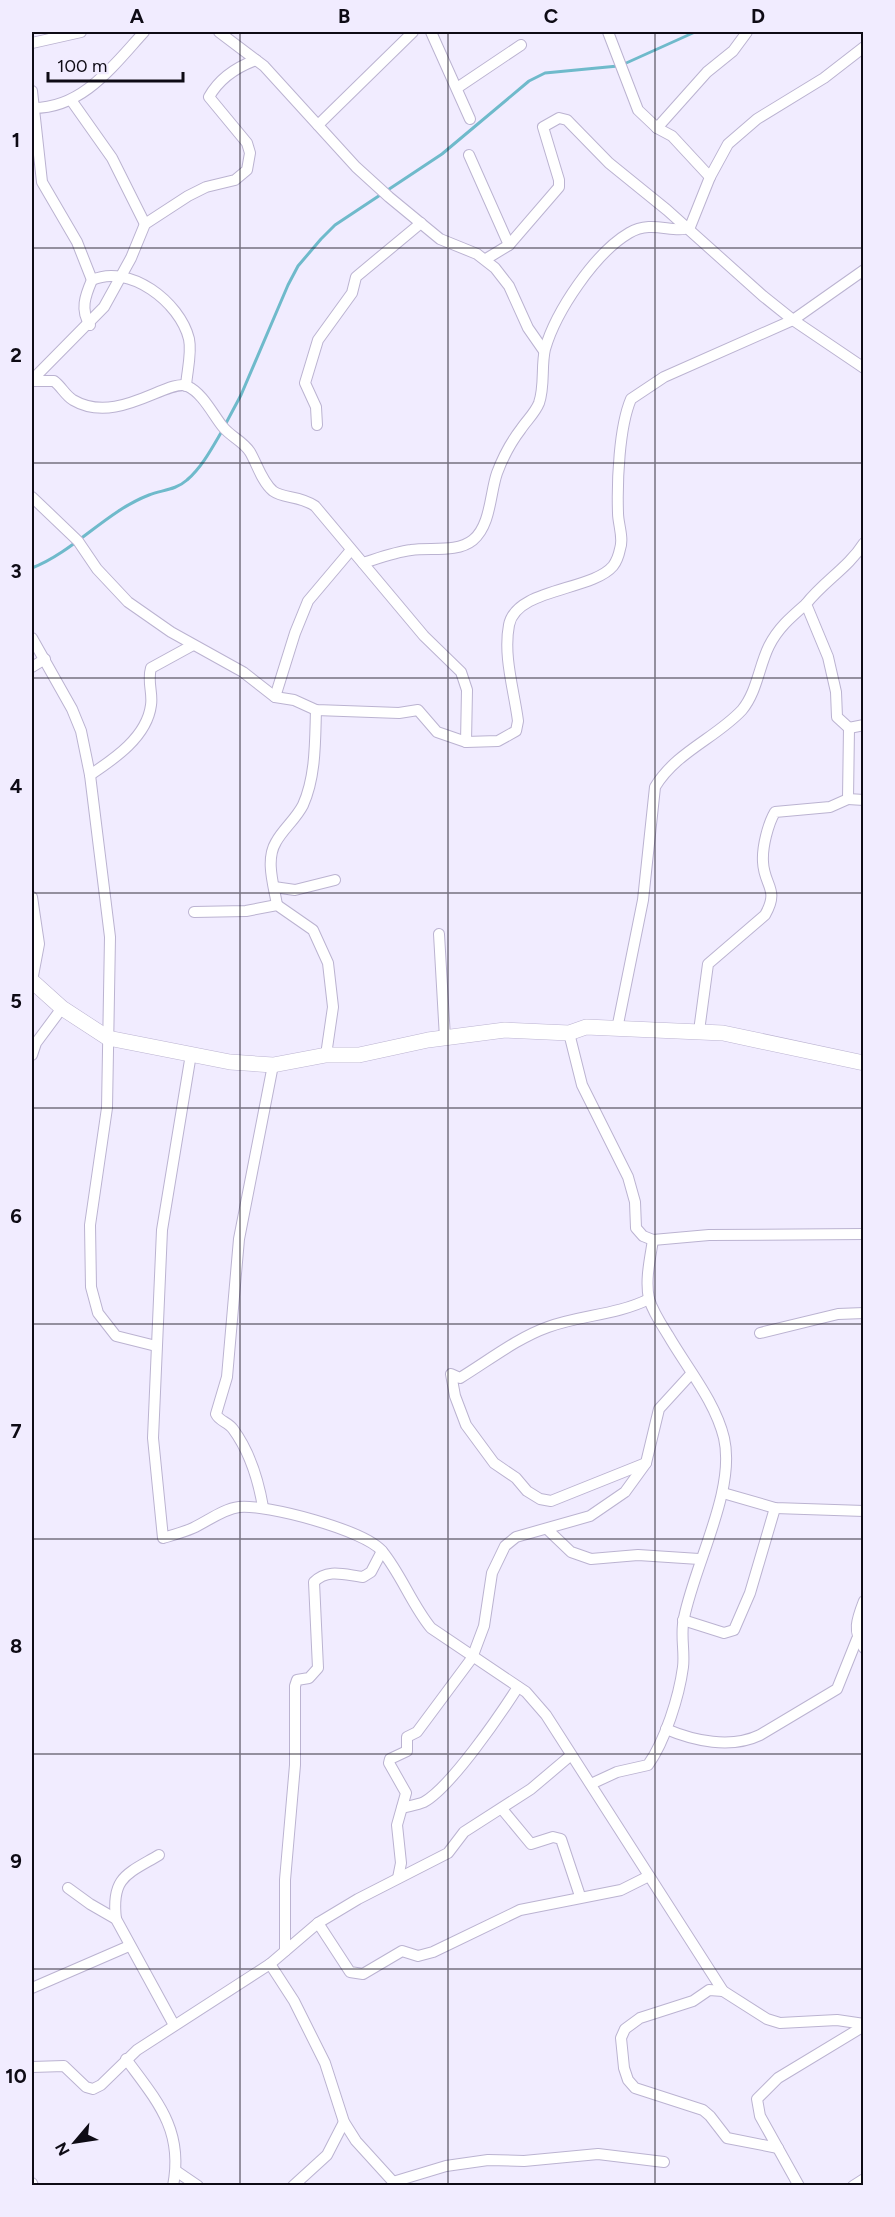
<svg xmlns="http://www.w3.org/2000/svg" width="895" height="2217" viewBox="0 0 895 2217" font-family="Figtree,sans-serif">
	<rect width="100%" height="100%" fill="#f1ecff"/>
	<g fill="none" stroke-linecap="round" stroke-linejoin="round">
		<g stroke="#6fbacb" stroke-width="3">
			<polyline points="624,64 695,32"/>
			<polyline points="225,425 241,395 288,285 298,266 321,239 335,225 442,154 529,81 545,73 618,66"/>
			<path d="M32,568c43,-17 73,-56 117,-73 13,-5 27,-5 38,-15 15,-13 25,-32 35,-49"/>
		</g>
		<g stroke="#bbb3d1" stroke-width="12">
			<g id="street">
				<polyline points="219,32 264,66 356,167 389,197 440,239 477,254 495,268 509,286 528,328 544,351"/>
				<polyline points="431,32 470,119"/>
				<polyline points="608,32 638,110 657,128 672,136 710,177"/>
				<polyline points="32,43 81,32"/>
				<polyline points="457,88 521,45"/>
				<polyline points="32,91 42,182 77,242 92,280"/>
				<polyline points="71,100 112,158 145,224"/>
				<path d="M32,108c50,1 81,-42 112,-76"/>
				<polyline points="318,125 413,32"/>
				<polyline points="657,128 707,72 733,51 747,32"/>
				<polyline points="469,155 509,245"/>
				<polyline points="486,259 509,245 559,187 559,180 543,127 559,118 567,120 609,163 667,210 763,296 793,320 864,368"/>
				<path d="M90,325c-10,-15 -5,-29 2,-45 37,-17 88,22 97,59 3,14 -2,32 -3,47"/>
				<path d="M32,380l72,-73 27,-49 14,-34 43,-28 18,-9 29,-7 12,-10 3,-17 -3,-10 -38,-46c10,-18 28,-30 47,-37"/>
				<path d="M32,381h22c7,5 11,14 19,19 44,26 95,-22 114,-14 16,7 26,29 36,41 8,10 20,14 27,25 7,12 12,30 23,39 11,8 26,4 42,15l109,130 37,36 6,18 -1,52"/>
				<polyline points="317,425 316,407 305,383 318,340 352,293 356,277 421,223"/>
				<path d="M32,497l46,44 19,28 31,33 43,30 72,40 32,25 19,3 22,10 83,3 19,-3 19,22 29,10 32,-1 18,-10 2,-10c-4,-31 -15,-65 -9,-96 7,-37 83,-34 104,-59 3,-4 6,-12 7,-17 4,-11 -2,-25 -2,-36 -1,-31 1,-86 13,-114l33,-22 129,-57 71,-50"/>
				<path d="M864,543c-16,25 -40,38 -58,61l22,53 8,35 1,25 12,11 15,-3"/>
				<path d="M363,563c16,-5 32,-11 48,-13 19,-3 46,3 62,-10 18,-15 17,-47 24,-67 6,-16 14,-31 24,-44 6,-9 14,-16 18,-26 6,-17 2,-37 6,-54 11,-38 50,-96 84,-116 24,-14 45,2 61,-6l20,-50 18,-33 29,-25 67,-41 40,-31"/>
				<polyline points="32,638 72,709 81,731 90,775 110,937 107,1108 90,1225 91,1287 98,1313 116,1336 156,1346"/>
				<polyline points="32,667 45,659"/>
				<polyline points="275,697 295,633 308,601 351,550"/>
				<path d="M90,775c24,-16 57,-38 61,-70 2,-12 -4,-24 0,-37l42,-23"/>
				<polyline points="848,799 864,800"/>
				<polyline points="274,887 295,890 335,880"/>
				<polyline points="32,897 39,944 32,981"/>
				<path d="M277,905c-3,-19 -12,-45 -1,-63 7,-13 20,-23 27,-37 13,-29 12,-64 13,-95"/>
				<polyline points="194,912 246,911 277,905 313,930 328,963 333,1007 326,1055"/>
				<polyline points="439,934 445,1038"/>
				<path d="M617,1029l26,-129 12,-113c21,-35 61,-49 87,-77 15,-18 17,-44 27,-64 9,-18 22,-29 37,-42"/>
				<path d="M699,1031l9,-67 57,-49c15,-26 -1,-29 -2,-53 -1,-15 5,-38 12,-50l55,-5 18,-8 1,-71"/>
				<polyline points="569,1033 582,1085 628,1177 635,1202 636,1228 643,1236 653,1240 709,1235 864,1234"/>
				<path d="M191,1054l-29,176 -9,208 10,100c10,-3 21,-6 30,-10 15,-7 30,-19 46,-21 27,-3 125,23 143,44 19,23 30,54 49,77l95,64 20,23 177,276 44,28 13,4 57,-3 27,4"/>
				<polyline points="32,1055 36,1043 62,1008"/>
				<polyline points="760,1333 838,1314 864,1313"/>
				<path d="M646,1463l-95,38 -11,-2 -13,-8 -11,-13 -22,-15 -28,-38 -11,-29 -4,-22 9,4c28,-17 57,-40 88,-51 33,-12 69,-12 101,-28"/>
				<polyline points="723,1493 775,1508 864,1511"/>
				<path d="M263,1507c-5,-29 -13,-55 -30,-78 -5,-7 -14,-8 -17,-15l11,-37 12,-138 34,-174"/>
				<polyline points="548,1530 571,1552 591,1559 638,1555 699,1559"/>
				<path d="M864,1601c-7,18 -12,30 0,47"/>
				<polyline points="683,1620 724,1633 734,1630 750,1593 775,1508"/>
				<path d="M666,1729c28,12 65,20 94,6l77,-46 20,-50"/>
				<path d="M591,1784l26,-12 31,-7c17,-24 31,-68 35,-98 2,-16 -3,-33 1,-49 11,-55 52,-128 40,-180 -9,-37 -37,-70 -56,-103 -7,-11 -15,-23 -19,-36 -4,-19 1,-40 4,-59"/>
				<path d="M402,1808c7,-2 15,-3 22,-6 27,-15 76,-87 94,-115"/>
				<polyline points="502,1809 531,1844 553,1837 561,1839 580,1896"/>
				<polyline points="398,1878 401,1863 397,1825 406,1793 389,1763 390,1759 407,1751 407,1737 417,1732 472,1658 484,1626 492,1573 505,1546 516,1537 590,1516 625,1492 646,1463 659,1409 691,1374"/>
				<polyline points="68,1888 90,1904 116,1919 174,2025"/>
				<path d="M116,1919c-5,-42 11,-45 43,-64"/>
				<polyline points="318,1923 350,1972 363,1974 402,1951 418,1956 433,1952 520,1910 621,1890 649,1876"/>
				<path d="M285,1951v-71l10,-115v-79l2,-6 12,-2 9,-10 -4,-86c14,-14 31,-7 49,-5l8,-5 11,-21"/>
				<polyline points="270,1964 294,2001 325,2063 344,2122 356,2141 396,2185"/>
				<polyline points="32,1988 129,1946"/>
				<polyline points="723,1991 709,1990 693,2001 640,2018 625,2029 621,2038 624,2068 628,2080 635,2088 703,2110 710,2116 727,2138 778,2148"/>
				<path d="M126,2059c31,42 58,71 47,127"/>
				<polyline points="32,2067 64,2066 86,2087 93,2089 101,2085 137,2050 270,1964 318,1923 358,1899 448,1853 464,1832 531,1789 570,1756"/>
				<polyline points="176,2171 198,2186"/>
				<polyline points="393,2182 446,2166 488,2160 524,2161 598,2154 664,2162"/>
				<polyline points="32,2183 33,2186"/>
				<polyline points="293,2186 327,2155 344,2122"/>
				<polyline points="799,2186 760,2116 757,2099 778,2078 864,2026"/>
				<polyline points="853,2186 864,2179"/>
			</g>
		</g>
		<g stroke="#bbb3d1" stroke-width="16">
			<polyline id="secondary" points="32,981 62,1008 108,1038 230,1062 273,1065 326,1055 359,1055 428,1040 505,1030 569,1033 586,1027 723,1033 864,1063"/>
		</g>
		<use href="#street" stroke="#fff" stroke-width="10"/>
		<use href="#secondary" stroke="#fff" stroke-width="15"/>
	</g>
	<path fill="none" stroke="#0e0b15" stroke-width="1.5" stroke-opacity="0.55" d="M240,32v2154M448,32v2154M655,32v2154M32,248h832M32,463h832M32,678h832M32,893h832M32,1108h832M32,1324h832M32,1539h832M32,1754h832M32,1969h832"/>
	<rect width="895" height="2217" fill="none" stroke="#f1ecff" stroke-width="66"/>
	<g transform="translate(75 2142) rotate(241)" stroke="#f1ecff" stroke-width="4.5" paint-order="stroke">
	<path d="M0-4.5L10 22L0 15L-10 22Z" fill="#0e0b15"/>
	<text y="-9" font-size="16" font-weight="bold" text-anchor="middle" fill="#0e0b15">N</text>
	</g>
	<path d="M48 72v9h135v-9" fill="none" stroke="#0e0b15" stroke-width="3"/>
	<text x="57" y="72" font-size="18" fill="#0e0b15" stroke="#f1ecff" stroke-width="4.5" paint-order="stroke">100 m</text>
	<rect x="33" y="33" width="829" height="2151" fill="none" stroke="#0e0b15" stroke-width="2"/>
	<g font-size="20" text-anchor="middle" font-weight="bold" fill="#0e0b15">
		<text x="137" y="23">A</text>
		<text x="344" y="23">B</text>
		<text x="551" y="23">C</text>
		<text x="758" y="23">D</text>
		<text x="16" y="147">1</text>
		<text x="16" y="362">2</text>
		<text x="16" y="578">3</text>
		<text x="16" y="793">4</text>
		<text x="16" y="1008">5</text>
		<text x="16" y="1223">6</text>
		<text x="16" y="1438">7</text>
		<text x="16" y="1653">8</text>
		<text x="16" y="1868">9</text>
		<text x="16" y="2083">10</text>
	</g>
</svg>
